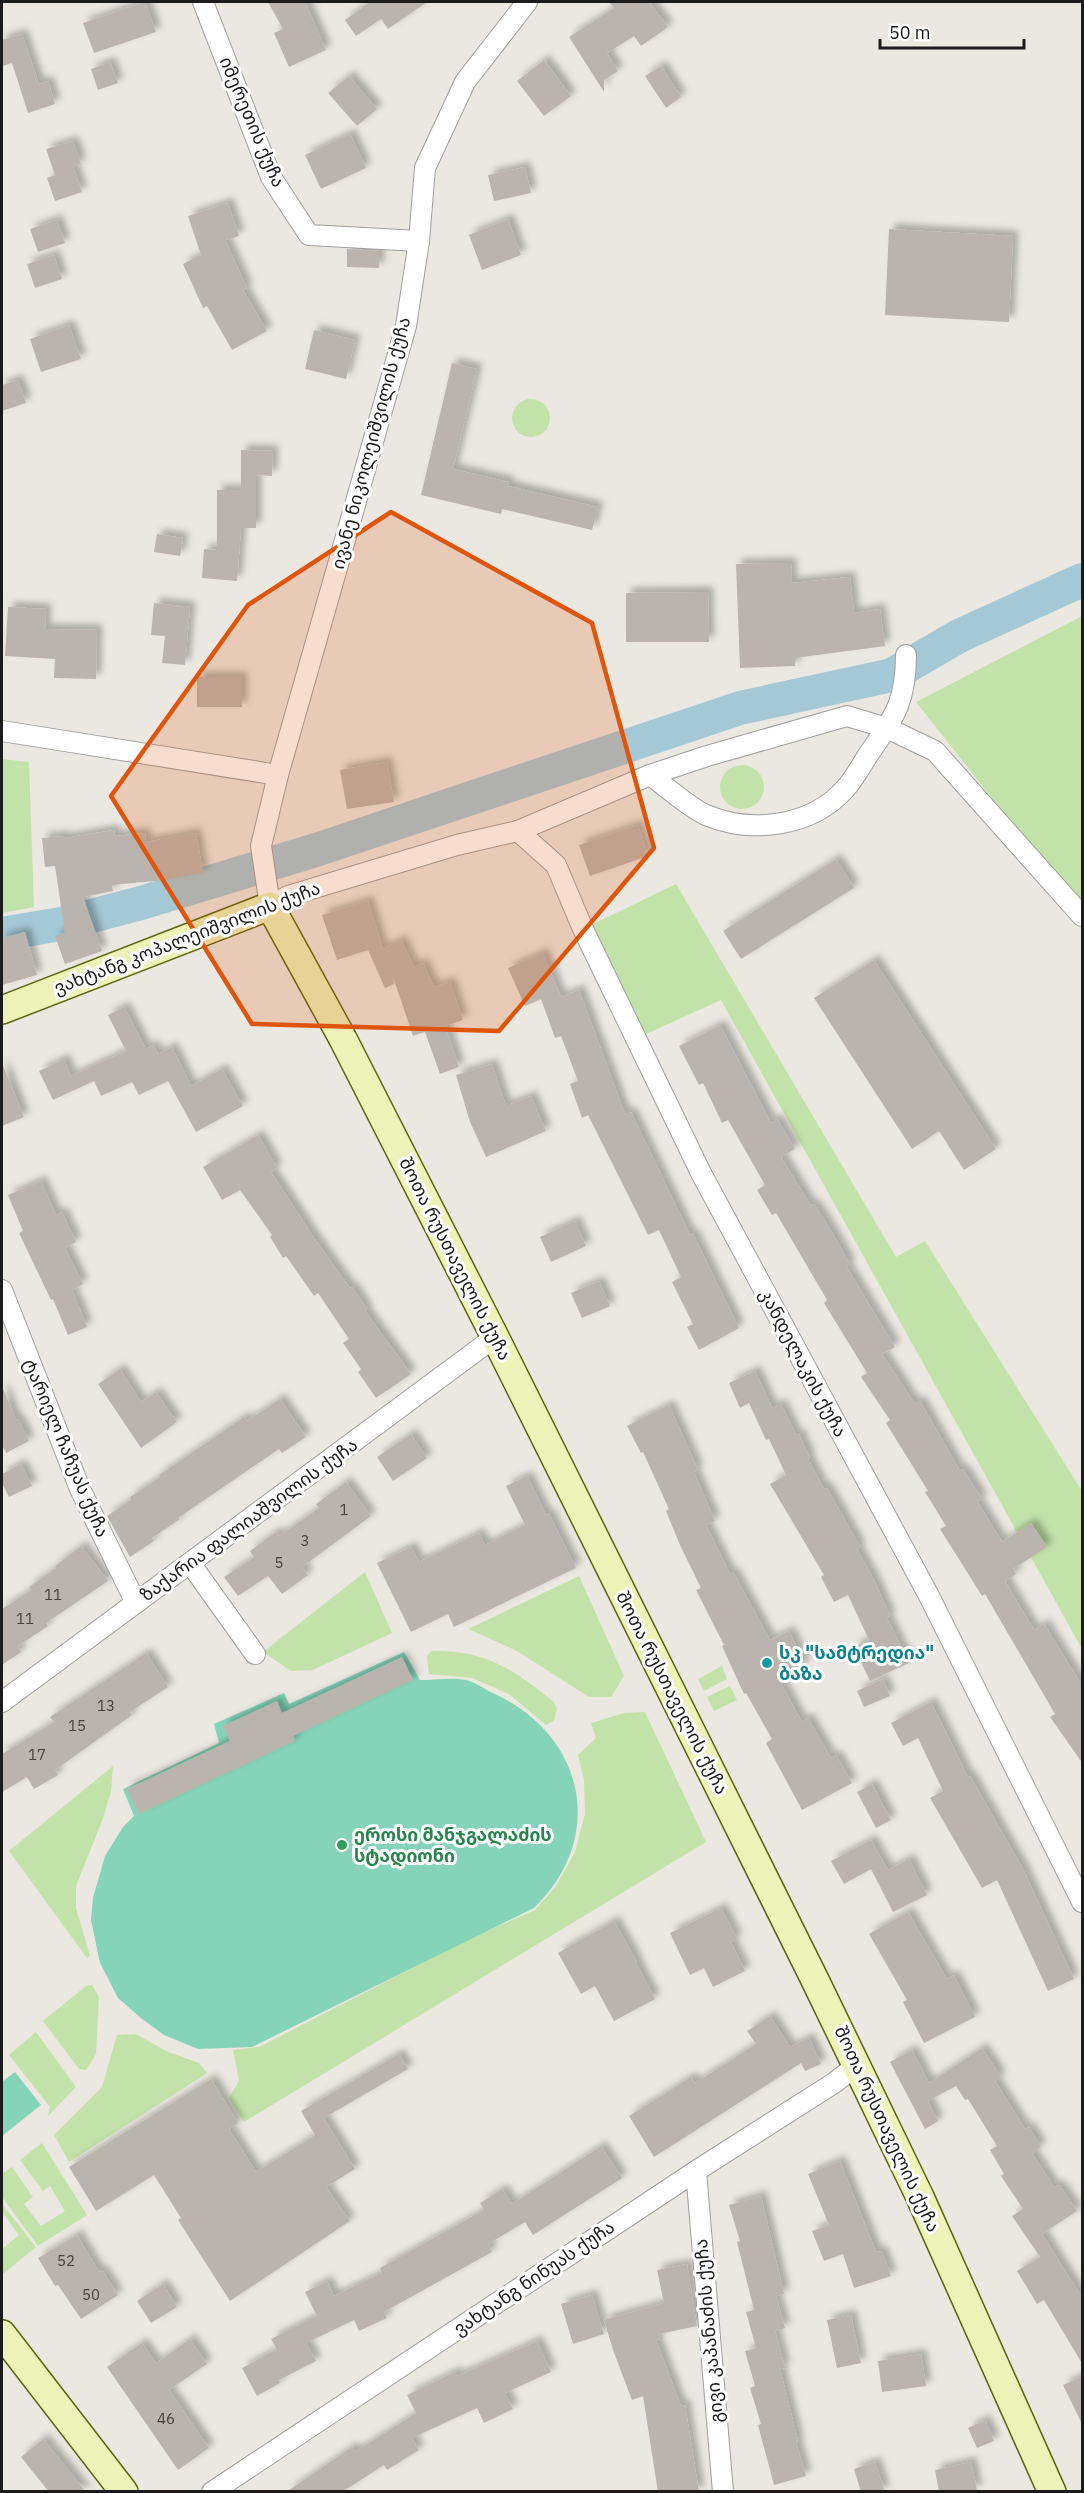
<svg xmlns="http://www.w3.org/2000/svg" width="1084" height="2493" viewBox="0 0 1084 2493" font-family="'IBM Plex Sans','Noto Sans Georgian',sans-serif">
	<defs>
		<filter id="shadow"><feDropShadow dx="5.5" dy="-5.5" stdDeviation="3" flood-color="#0004"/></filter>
	</defs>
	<rect width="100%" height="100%" fill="#ebe8e1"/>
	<g fill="#c3e2aa">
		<circle cx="531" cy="418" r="19"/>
		<polygon points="1082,616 1082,906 995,802 916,702"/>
		<polygon points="2,759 29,762 34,907 2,913"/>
		<circle cx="742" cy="787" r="22"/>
		<polygon points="676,884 896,1257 925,1241 1082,1491 1082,1649 721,1000 644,1035 591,925"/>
		<polygon points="365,1572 392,1633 313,1670 291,1671 263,1652"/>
		<polygon points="579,1576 624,1676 611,1697 589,1697 517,1651 468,1629"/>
		<path d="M431,1651c56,-1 81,18 123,51l3,7 -3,12 -8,4 -37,-31 -37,-16 -43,-4 -2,-18z"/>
		<polygon points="722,1666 727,1679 704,1691 698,1679"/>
		<polygon points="730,1686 737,1700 714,1711 707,1697"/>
		<polygon points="645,1712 706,1842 244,2122 229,2098 239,2081 233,2050 259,2047 469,1939 535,1910 556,1886 575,1852 585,1814 584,1780 578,1755 596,1738 591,1723 624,1713"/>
		<polygon points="113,1766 111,1792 102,1821 76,1886 76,1908 90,1956 87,1958 9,1851"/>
		<polygon points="92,1985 99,1997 96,2054 86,2070 79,2069 43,2021 86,1986"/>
		<polygon points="36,2032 76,2087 48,2116 50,2107 9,2055"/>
		<polygon points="136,2034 166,2051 199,2063 207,2073 69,2162 54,2135 102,2087 117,2035"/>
		<polygon points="42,2143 87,2215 38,2246 2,2197 2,2174 12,2167 33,2197 24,2204 41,2226 65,2211 50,2186 43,2191 20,2160"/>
		<polygon points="2,2204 36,2247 3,2274 2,2249 19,2235 2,2212"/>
	</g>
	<g fill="#85d4b9">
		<path d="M404,1652l16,28c14,0 32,-3 46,0 9,2 20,10 29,14 90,42 112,143 39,214l-282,139 -54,2 -34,-14 -22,-16 -24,-21 -18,-35 -9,-43 2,-22 12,-42 18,-29 11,-11 -11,-27 96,-46 -5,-19 70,-31 5,11z"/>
		<polygon points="15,2072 41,2105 2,2136 2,2082"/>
	</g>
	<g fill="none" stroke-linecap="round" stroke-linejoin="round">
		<polyline stroke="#a5c8d6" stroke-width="34" points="2,934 61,924 141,903 316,850 740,708 892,675 959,636 1082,580"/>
	</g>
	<g fill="#bbb4ae" filter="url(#shadow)">
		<polygon points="145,2 156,32 94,53 83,23"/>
		<polygon points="268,2 305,2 326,50 289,67 274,33 283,29"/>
		<polygon points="370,2 427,2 388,29 381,19 356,36 345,20"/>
		<polygon points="609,2 649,2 668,27 641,46 634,36 607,53 618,71 604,80 604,92 569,37 614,8"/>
		<polygon points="22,34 39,84 48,81 55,104 28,113 12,63 2,66 2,40"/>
		<polygon points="544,60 571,96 544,116 517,81"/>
		<polygon points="110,62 118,83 98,90 91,69"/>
		<polygon points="661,66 681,97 666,108 645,76"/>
		<polygon points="349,76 377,109 357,126 328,93"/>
		<polygon points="350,134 366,168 321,189 305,155"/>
		<polygon points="73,141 81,164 73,166 82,192 55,201 47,178 55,175 46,149"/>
		<polygon points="525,167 531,193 494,201 488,175"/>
		<polygon points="228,203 239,236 225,240 247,288 243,290 267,331 232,350 207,306 203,308 183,264 201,255 188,216"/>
		<polygon points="508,219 521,255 482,270 469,235"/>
		<polygon points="57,220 65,243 38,252 30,229"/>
		<polygon points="889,229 1013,236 1009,322 885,315"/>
		<polygon points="347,249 379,251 379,268 347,267"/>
		<polygon points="54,255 62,279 35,288 27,264"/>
		<polygon points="69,325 81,359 41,372 30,339"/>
		<polygon points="314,330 355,340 346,379 305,369"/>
		<polygon points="452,363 477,369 453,469 509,482 508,486 598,507 592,530 502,509 501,514 421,495"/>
		<polygon points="18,380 26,403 2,411 2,385"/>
		<polygon points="241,450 273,451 272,476 256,475 256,528 241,528 237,581 202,578 204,549 217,550 217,490 241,490"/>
		<polygon points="157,534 183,538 180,556 154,552"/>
		<polygon points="791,563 792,583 850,577 854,613 880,609 885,646 795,658 795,666 740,668 736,564"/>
		<polygon points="708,592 709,642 626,642 626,593"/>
		<polygon points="154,603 190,607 185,665 162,663 165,636 151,635"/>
		<polygon points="8,607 46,609 45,629 97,630 96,679 54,678 55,659 5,656"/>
		<rect x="197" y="677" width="45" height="30"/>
		<polygon points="387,762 394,802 347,809 340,770"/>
		<polygon points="638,825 648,856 590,876 579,845"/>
		<polygon points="114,830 115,836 145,833 146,842 196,833 203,873 155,881 112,885 113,891 83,897 102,951 65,964 55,936 65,933 55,866 45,867 42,838 65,836 65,838"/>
		<polygon points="836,859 854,888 741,959 723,931"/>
		<polygon points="368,901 383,949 401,940 414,967 423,963 434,987 450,982 463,1020 445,1026 459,1067 440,1074 425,1032 413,1036 392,974 394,984 385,988 368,950 337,960 322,915"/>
		<polygon points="25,932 37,975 2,985 2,938"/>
		<polygon points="543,953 561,997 579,990 625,1114 631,1112 690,1235 693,1234 739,1328 699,1350 687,1327 693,1324 672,1282 681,1277 659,1230 648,1235 588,1115 582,1118 570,1084 578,1081 561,1036 555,1038 541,999 525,1006 508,968"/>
		<polygon points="874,960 996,1149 964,1170 939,1131 912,1149 814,998"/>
		<polygon points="124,1007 146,1049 153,1045 158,1054 172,1047 191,1086 222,1069 243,1106 196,1132 168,1081 139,1095 132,1082 101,1096 94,1081 53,1100 39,1071 64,1059 71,1076 126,1051 108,1015"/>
		<polygon points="720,1025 771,1123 777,1119 795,1149 781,1157 811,1206 814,1204 830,1229 850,1264 846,1266 895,1347 882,1354 915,1404 920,1401 960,1471 963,1469 982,1499 977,1501 1002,1542 1031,1523 1047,1547 1013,1569 1016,1574 1005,1581 1034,1630 1044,1624 1083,1687 1083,1764 1050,1717 1055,1714 985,1594 982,1596 940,1529 946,1526 925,1492 928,1491 886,1423 890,1420 861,1377 867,1373 824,1303 827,1300 776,1213 772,1215 757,1190 765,1185 728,1120 722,1123 703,1083 699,1085 679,1046"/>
		<polygon points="2,1063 24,1117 2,1126"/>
		<polygon points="492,1064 506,1106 531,1096 546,1131 486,1157 470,1122 456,1075"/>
		<polygon points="258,1135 277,1168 271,1172 314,1238 350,1288 352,1287 367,1309 365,1311 411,1374 376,1398 358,1372 361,1369 343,1343 349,1339 318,1293 314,1296 286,1256 283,1258 270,1237 272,1235 240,1190 222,1200 203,1167"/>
		<polygon points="41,1181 56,1215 62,1212 76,1242 65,1248 83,1284 72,1290 87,1327 68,1335 53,1299 51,1300 19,1233 23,1231 8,1195"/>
		<polygon points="575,1221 586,1246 551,1262 540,1237"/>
		<polygon points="599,1281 610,1306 582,1318 571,1293"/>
		<polygon points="120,1369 141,1402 156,1392 177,1422 141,1448 98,1384"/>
		<polygon points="755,1371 772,1408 781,1404 796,1435 799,1434 810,1458 808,1459 824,1489 827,1488 860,1547 857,1549 874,1580 890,1616 887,1618 909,1663 870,1681 854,1647 869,1640 848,1595 834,1602 821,1577 824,1575 770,1484 786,1475 769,1439 766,1440 749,1403 740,1408 729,1383"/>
		<polygon points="2,1386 16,1420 18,1419 29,1441 6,1453 2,1445"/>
		<polygon points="280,1399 306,1437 282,1453 279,1449 178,1518 180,1519 152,1538 154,1541 130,1557 107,1516 131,1500 130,1497 160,1477 159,1475 244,1417 247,1421"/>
		<polygon points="669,1405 698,1470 694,1472 715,1521 706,1525 730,1574 733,1572 770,1640 789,1631 805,1665 778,1678 802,1722 808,1718 831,1758 836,1755 852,1783 802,1810 766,1743 772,1739 746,1693 744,1694 722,1646 724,1645 696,1590 701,1588 680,1545 666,1511 669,1509 643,1452 641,1453 627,1426"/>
		<polygon points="411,1434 427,1458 393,1481 377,1457"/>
		<polygon points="21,1464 32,1486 9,1497 2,1483 2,1474"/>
		<polygon points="527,1476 546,1515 549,1514 576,1568 454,1627 448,1614 411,1632 377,1563 411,1547 419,1562 479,1533 485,1545 525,1525 506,1486"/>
		<polygon points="346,1482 371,1516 302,1567 308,1575 282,1594 268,1576 238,1596 224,1577 254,1557 250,1551 276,1532 279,1536 319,1508 316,1504"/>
		<polygon points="81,1546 108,1581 46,1623 48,1626 18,1646 21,1652 2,1665 2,1609 31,1590 29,1587 56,1568 55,1566"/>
		<polygon points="146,1653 168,1687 130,1712 132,1715 55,1770 58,1775 34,1789 27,1777 2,1792 2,1754 54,1722 50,1717"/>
		<polygon points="402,1657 413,1680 293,1736 295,1741 139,1814 127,1789 230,1741 223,1726 277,1701 282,1713"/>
		<polygon points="883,1679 890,1696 864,1707 857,1691"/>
		<polygon points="931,1702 968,1777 970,1776 1023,1869 1074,1979 1048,1991 997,1880 982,1888 930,1798 943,1791 918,1738 903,1746 891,1723"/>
		<polygon points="872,1784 891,1820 876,1828 857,1792"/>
		<polygon points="871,1840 888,1870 909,1859 927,1895 893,1912 871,1869 844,1884 831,1861"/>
		<polygon points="721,1908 737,1939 731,1942 745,1971 713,1987 704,1968 690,1975 670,1933"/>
		<polygon points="908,1912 947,1979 954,1975 975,2017 924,2043 903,2002 907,2000 869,1934"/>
		<polygon points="614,1921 637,1962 636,1963 655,1999 614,2021 595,1986 581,1994 558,1953"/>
		<polygon points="770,2016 790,2047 809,2038 821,2064 805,2071 801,2063 654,2157 629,2116 691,2077 695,2083 756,2044 747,2031"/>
		<polygon points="982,2048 1001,2077 995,2081 1025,2129 1029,2127 1041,2147 1032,2153 1054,2187 1059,2185 1077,2211 1042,2234 1083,2299 1083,2365 1044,2300 1037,2304 1017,2271 1040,2257 1012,2216 1023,2209 1001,2176 1004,2174 990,2150 997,2146 968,2099 965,2100 956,2086 928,2101 938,2121 925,2129 890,2062 912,2050 929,2083"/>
		<polygon points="399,2054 408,2069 324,2118 355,2169 326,2187 350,2221 230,2301 178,2220 181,2218 154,2175 96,2211 69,2167 211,2079 238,2123 229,2129 256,2172 315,2135 301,2111"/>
		<polygon points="601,2146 622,2178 533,2235 525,2222 488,2244 492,2252 384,2312 387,2318 359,2331 354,2320 306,2343 316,2361 279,2380 280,2383 257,2396 242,2368 277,2349 271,2339 317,2316 305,2292 327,2281 334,2296 382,2273 380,2268 484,2210 480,2203 502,2189 512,2204"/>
		<polygon points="840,2161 876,2252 882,2251 891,2276 854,2288 843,2254 824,2261 812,2231 829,2225 808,2174"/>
		<polygon points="761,2196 784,2294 776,2296 785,2328 775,2331 785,2368 780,2369 798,2441 796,2442 806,2476 774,2485 758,2425 761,2424 750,2388 755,2386 745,2351 756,2348 746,2312 754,2310 737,2242 740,2241 729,2205"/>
		<polygon points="77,2235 99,2272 102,2270 118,2295 81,2319 58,2285 55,2286 38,2258"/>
		<polygon points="687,2264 697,2326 659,2334 660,2339 656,2340 681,2406 685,2405 699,2492 658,2492 643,2396 632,2400 613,2350 604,2320 664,2303 657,2270"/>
		<polygon points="163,2284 177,2307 151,2323 137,2301"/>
		<polygon points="592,2295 604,2334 573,2344 561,2304"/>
		<polygon points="851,2315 861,2363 837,2368 827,2320"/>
		<polygon points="190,2339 207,2364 169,2390 209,2448 178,2470 107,2367 142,2343 156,2363"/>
		<polygon points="537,2341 551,2372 505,2393 513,2409 484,2423 477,2408 412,2438 419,2450 387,2470 384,2465 342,2492 286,2492 352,2447 355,2452 416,2413 407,2395 455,2372 457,2376"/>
		<polygon points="921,2354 926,2386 882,2392 878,2361"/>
		<polygon points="1083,2376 1083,2426 1063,2385"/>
		<polygon points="985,2420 994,2441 977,2448 968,2428"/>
		<polygon points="43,2439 86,2492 49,2492 21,2457"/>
		<polygon points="875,2462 885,2492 861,2492 854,2469"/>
		<polygon points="971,2462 977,2490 939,2492 935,2470"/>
	</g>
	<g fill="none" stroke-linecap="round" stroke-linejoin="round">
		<g stroke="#9f9f9f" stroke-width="22">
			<g id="street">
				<polyline points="203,2 271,177 309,235 419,241"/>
				<polyline points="527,2 465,82 425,168 419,241 406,326 278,775 261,846 270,906 288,896 457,845 518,831 650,775 707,756 847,716 887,728 935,751 1082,916"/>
				<polyline points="2,731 278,775"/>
				<path d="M650,775c18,13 37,31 56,40 45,19 105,12 139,-26 9,-10 16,-23 23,-34 26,-38 38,-52 38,-100"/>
				<polyline points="518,831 556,865 583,929 701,1173 928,1594 1082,1902"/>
				<polyline points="2,1290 80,1489 136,1603"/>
				<polyline points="190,1563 255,1654"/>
				<polyline points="2,1702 495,1337"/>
				<polyline points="696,2171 723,2492"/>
				<polyline points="212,2492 696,2171 834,2083 857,2065"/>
			</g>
		</g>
		<g stroke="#58650e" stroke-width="30">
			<g id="secondary">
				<polyline points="2,1010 270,906 343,1039 495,1337 814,1978 920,2197 1052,2492"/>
				<polyline points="2,2334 124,2492"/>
			</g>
		</g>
		<use href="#street" stroke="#fff" stroke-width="20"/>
		<use href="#secondary" stroke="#edf2b8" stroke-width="27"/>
	</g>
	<path fill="#de560d" fill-opacity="0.2" stroke="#de560d" stroke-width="4.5" stroke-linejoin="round" d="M391,512l201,111 62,225 -155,183 -247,-7 -141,-228 137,-191z"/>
	<circle fill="#0f9aa8" stroke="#fff" stroke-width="2" cx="767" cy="1663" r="6"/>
	<circle fill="#2e9e5b" stroke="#fff" stroke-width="2" cx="342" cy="1845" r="6"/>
	<g text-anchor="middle" stroke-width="6" stroke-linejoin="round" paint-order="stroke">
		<g font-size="15" fill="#434140">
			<text x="344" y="1515">1</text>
			<text x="305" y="1546">3</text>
			<text x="279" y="1568">5</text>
			<text x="53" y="1600">11</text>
			<text x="25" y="1624">11</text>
			<text x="106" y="1711">13</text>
			<text x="77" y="1731">15</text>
			<text x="37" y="1760">17</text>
			<text x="66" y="2266">52</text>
			<text x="91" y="2300">50</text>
			<text x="166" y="2424">46</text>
		</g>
		<g font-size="18" fill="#1b1b1b" stroke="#fff">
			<text transform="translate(252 122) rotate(67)" y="6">იმერეთის ქუჩა</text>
			<text transform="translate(371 443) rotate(-75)" y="6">ივანე ნიკოლეიშვილის ქუჩა</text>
			<text transform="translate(187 938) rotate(-21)" y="6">ვახტანგ კოპალეიშვილის ქუჩა</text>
			<text transform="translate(455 1259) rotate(63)" y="6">შოთა რუსთაველის ქუჩა</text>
			<text transform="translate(803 1363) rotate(62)" y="6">კანდელაკის ქუჩა</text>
			<text transform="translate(66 1448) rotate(67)" y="6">ტარიელ ჩაჩუას ქუჩა</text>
			<text transform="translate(249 1520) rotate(-36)" y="6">ზაქარია ფალიაშვილის ქუჩა</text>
			<text transform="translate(672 1693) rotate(63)" y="6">შოთა რუსთაველის ქუჩა</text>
			<text transform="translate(887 2129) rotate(65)" y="6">შოთა რუსთაველის ქუჩა</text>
			<text transform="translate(534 2278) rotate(-34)" y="6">ვახტანგ ნინუას ქუჩა</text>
			<text transform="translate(709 2331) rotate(-95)" y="6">გივი კაპანაძის ქუჩა</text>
		</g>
		<g font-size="18" font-weight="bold" fill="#0d838f" stroke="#fff" text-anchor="start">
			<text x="779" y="1659">სკ "სამტრედია"<tspan x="779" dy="21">ბაზა</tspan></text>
		</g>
		<g font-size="18" font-weight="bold" fill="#27864d" stroke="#fff" text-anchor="start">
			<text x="354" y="1841">ეროსი მანჯგალაძის<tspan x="354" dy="21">სტადიონი</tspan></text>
		</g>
	</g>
	<rect width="1084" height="2493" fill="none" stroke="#1b1b1b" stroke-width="6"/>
	<path d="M880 39v9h144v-9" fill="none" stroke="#1b1b1b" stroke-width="3"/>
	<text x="889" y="39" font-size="18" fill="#1b1b1b" stroke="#ffffff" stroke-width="4.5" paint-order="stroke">50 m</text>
</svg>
